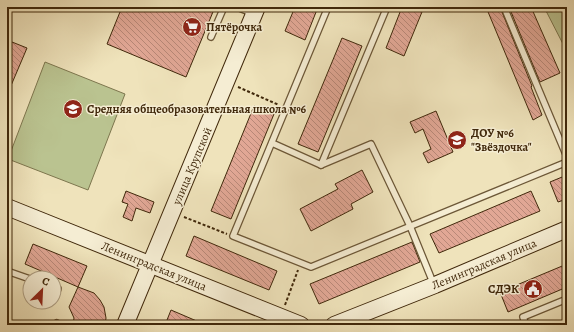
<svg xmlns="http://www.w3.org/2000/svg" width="574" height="332" viewBox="0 0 574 332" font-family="Alegreya,serif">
	<defs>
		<pattern id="building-back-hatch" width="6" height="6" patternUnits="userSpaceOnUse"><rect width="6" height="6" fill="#e1a795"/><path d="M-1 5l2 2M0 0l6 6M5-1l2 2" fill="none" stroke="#b88878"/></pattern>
	</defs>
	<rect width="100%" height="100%" fill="#efe3bb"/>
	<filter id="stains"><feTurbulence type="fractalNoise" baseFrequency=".005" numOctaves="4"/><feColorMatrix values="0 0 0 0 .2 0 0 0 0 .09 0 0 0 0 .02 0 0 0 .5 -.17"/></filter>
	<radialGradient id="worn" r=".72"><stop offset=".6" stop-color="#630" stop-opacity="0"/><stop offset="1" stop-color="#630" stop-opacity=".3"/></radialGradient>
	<g fill="#bac390" stroke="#7d764e">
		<polygon points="544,7 567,7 567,42 563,44"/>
		<polygon points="45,62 125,94 88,190 8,159"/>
	</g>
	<g fill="url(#building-back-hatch)" stroke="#40280b">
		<polygon points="122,7 133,10 135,7 215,7 186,77 107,44"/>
		<polygon points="295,7 318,7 305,40 285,31"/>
		<polygon points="402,7 424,7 404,56 386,48"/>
		<polygon points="486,7 500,7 532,86 531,87 542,115 533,120"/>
		<polygon points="509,7 531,7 560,73 540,82"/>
		<polygon points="342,38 362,46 318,152 298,144"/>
		<polygon points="7,40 27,48 7,95"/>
		<polygon points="254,106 274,114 231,219 211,211"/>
		<polygon points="436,111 453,152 428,163 423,153 431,149 423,129 415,133 410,122"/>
		<polygon points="362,170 373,192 351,204 353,209 311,231 300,209 338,189 335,184"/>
		<polygon points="567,175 567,199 558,202 550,182"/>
		<polygon points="126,191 154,202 150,213 136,208 132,221 123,217 128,204 122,202"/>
		<polygon points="531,191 540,211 439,253 430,234"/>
		<polygon points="194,236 277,271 269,290 186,256"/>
		<polygon points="412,242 420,262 319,304 310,284"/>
		<polygon points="33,244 87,266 78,287 25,264"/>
		<polygon points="567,264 567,287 508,312 500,292"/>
		<polygon points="78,287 94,293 100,300 104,307 106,318 105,325 73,325 74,318 69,307"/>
		<polygon points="171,310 206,325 165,325"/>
	</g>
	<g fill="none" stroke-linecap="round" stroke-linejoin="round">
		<g stroke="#6c5737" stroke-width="8">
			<g id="lane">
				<polyline points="237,7 254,14"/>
				<polyline points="328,7 233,236 311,267 567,162"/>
				<polyline points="504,7 567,157"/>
				<polyline points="211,37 224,7"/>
				<polyline points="272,143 321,165 387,7"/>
				<polyline points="321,165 371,144 410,226 434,285"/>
				<polyline points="7,271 30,279"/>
				<polyline points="54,288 58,289"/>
				<polyline points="56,325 57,323"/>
				<polyline points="526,325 523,317 567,299"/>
			</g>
		</g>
		<g stroke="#40280b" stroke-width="18">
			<g id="secondary">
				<polyline points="7,207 301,325"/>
				<polyline points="125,325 257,7"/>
				<polyline points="334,325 435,285 567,229"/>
			</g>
		</g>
		<g stroke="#40280b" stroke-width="2" stroke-dasharray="3 2" stroke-linecap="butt">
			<polyline points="238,87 279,105"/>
			<polyline points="184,217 227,234"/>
			<polyline points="285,305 298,270"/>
		</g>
		<use href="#lane" stroke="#f5edd3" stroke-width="5.5"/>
		<use href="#secondary" stroke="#f5edd3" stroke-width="16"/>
	</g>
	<defs>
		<g id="supermarket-disc" transform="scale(1)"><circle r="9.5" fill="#8f2418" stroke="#f5edd3"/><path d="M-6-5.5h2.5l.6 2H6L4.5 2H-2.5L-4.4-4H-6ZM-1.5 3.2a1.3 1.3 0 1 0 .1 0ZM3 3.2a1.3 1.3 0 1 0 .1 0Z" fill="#fff"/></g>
		<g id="school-disc" transform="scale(1)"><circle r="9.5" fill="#8f2418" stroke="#f5edd3"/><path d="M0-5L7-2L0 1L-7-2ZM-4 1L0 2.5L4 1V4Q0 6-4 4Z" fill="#fff"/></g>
		<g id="civic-disc" transform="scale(1)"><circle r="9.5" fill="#8f2418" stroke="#f5edd3"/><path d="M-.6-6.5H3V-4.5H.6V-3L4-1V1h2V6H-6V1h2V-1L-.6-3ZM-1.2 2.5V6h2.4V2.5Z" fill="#fff"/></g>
	</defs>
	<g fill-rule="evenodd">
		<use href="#supermarket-disc" x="192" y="27"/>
		<use href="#school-disc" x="73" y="109"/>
		<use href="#school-disc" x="457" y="140"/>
		<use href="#civic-disc" x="533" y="289"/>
	</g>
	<g text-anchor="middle" stroke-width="3" stroke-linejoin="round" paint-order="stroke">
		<g font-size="12" font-weight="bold" fill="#40280b" stroke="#f5edd3" text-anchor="start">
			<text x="206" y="31">Пятёрочка</text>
			<text x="87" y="113">Средняя общеобразовательная школа №6</text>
			<text x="471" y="137">ДОУ №6<tspan x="471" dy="14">"Звёздочка"</tspan></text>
			<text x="519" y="293" text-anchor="end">СДЭК</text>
		</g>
		<g font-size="12" fill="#40280b" stroke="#f5edd3">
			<text transform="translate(192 166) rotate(-67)" y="4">улица Крупской</text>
			<text transform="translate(484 264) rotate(-23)" y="4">Ленинградская улица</text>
			<text transform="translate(154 266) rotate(22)" y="4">Ленинградская улица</text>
		</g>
	</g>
	<rect width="574" height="332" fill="none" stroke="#efe3bb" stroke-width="24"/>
	<rect x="8" y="8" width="558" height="316" fill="none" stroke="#40280b" stroke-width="2"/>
	<rect x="12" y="12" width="550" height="308" fill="none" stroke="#40280b"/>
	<g transform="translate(42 290) rotate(24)"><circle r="19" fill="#f5edd3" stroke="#ad9e83"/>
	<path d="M0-3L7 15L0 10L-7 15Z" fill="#8f2418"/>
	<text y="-6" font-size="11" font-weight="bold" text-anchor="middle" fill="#40280b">С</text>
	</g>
	<rect width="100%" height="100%" filter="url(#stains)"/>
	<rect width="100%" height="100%" fill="url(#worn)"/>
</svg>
